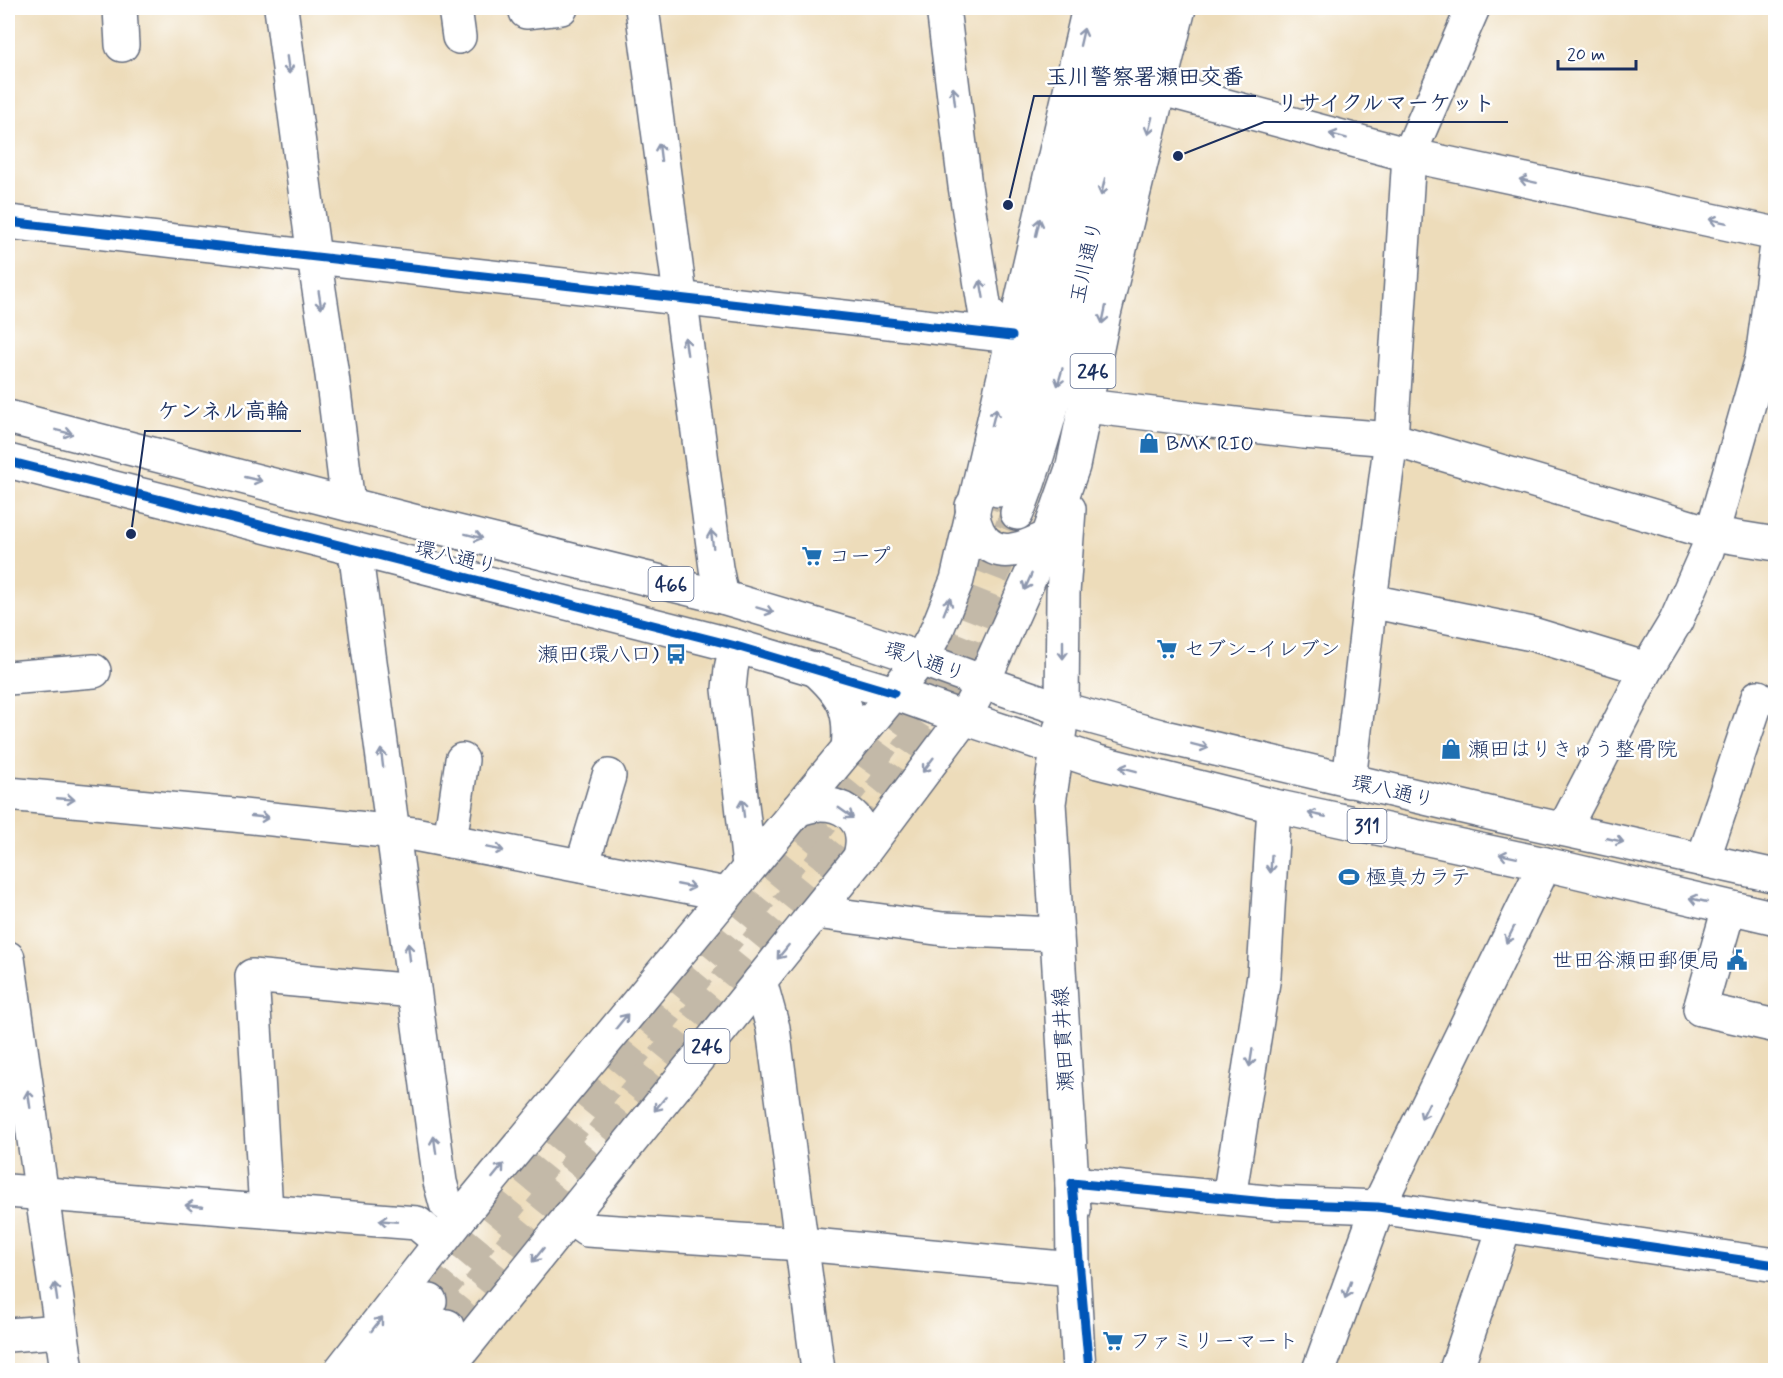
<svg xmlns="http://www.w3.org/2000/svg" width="1783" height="1378" viewBox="0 0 1783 1378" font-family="Mynerve,'Klee One',sans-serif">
	<rect width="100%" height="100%" fill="#fff"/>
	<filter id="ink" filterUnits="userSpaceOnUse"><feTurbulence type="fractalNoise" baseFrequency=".0167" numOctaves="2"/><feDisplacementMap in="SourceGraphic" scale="12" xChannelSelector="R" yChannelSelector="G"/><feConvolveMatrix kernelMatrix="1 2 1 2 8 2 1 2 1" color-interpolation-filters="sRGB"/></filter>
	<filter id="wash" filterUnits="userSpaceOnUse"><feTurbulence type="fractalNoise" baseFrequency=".008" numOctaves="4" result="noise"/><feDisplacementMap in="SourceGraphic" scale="24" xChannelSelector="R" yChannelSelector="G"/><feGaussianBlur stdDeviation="1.35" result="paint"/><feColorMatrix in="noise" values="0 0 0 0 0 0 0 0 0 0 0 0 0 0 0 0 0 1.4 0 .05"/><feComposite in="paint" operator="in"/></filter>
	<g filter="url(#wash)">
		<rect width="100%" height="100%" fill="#eddcba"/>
	</g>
	<g filter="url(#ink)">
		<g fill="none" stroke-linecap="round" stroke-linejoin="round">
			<g stroke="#c3b9a8" stroke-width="33" stroke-dasharray="33 16" stroke-linecap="butt">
				<polyline points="974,555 992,505"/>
				<polyline points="430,1301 861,774 900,719 923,674"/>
				<polyline points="447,1326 882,789 926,724 964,647 1017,513"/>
			</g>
			<g stroke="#646c7e" stroke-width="36">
				<g id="minor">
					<polyline points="120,8 122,45"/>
					<polyline points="281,8 314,257 332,375 348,504"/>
					<polyline points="455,8 459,37"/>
					<polyline points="642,8 716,568 722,597"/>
					<polyline points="943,8 965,186 985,310 1012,336"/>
					<polyline points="526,12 561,8"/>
					<polyline points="1159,88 1409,155 1776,234"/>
					<polyline points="8,222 1012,336"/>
					<polyline points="1086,406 1304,432 1391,439 1714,534 1776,544"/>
					<polyline points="355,550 440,1182 446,1204 462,1215"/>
					<polyline points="1370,601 1532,634 1647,669"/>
					<polyline points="736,646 731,669 729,689 749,866"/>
					<polyline points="8,678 94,671"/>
					<polyline points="1349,781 1370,601 1391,439 1409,155 1473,8"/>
					<polyline points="8,794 234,815 414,834 726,894"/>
					<polyline points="1564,829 1647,669 1676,621 1707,551 1762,358 1776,252"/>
					<polyline points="450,841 462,760"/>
					<polyline points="1703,860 1758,697"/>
					<polyline points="582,866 609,776"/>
					<polyline points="1729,908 1700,1009 1776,1026"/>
					<polyline points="816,912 943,929 1057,934"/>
					<polyline points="8,958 67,1370"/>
					<polyline points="760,981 773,1028 818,1370"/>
					<polyline points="8,1191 417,1223 440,1242"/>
					<polyline points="1229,1198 1264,976 1274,806"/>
					<polyline points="1074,1210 1072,1183 1276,1203 1378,1207 1776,1265"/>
					<polyline points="266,1211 252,976 414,991"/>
					<polyline points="569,1217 587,1230 802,1244 1073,1269"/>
					<polyline points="8,1335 61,1331"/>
					<polyline points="1319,1370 1378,1207 1545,864"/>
					<polyline points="1456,1370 1505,1225"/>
				</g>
			</g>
			<g stroke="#646c7e" stroke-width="36">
				<g id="major">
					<polyline points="983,682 1062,709 1160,736 1506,817 1776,876"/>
					<polyline points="964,718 1098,762 1274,806 1545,864 1776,918"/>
					<polyline points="1060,729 1049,803 1072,1183 1073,1269 1079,1370"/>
				</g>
			</g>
			<g stroke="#646c7e" stroke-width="36">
				<g id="highway">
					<polyline points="8,417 417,522 722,597 850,635 921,659 983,682"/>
					<polyline points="8,461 736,646 894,693 964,718"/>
					<polyline points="998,490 1003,478 1118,8"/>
					<path d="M972,506c1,23 13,48 40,44 12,-1 24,-8 36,-13"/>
					<path d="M1017,513c33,-84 52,-174 72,-262 18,-82 37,-163 57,-243"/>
					<path d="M815,669c29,26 37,41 33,80"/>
					<polyline points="1062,709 1063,593 1069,509"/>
					<path d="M798,809c7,-1 16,-5 23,-5 20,0 40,12 41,33 1,7 -1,14 -2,20"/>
					<polyline points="341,1370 462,1215 894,693 921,659 936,632 957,580 1089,8"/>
					<polyline points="373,1370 430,1301"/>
					<polyline points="412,1370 447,1326"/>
					<polyline points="446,1370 860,857 964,718 983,682 1048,537 1073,466 1104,314 1179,8"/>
				</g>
			</g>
			<use href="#minor" stroke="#fff" stroke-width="33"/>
			<use href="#major" stroke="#fff" stroke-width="33"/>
			<use href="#highway" stroke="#fff" stroke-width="33"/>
			<g stroke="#fff" stroke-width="13">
				<g id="cycleway">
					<polyline points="8,222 1012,336"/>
					<polyline points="8,461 736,646 894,693"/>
					<polyline points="1089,1370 1072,1183 1276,1203 1378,1207 1776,1265"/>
				</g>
			</g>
			<use href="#cycleway" stroke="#0057b8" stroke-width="9"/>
		</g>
		<defs><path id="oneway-shaft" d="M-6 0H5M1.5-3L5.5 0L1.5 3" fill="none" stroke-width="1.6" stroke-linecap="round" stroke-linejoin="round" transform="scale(1.5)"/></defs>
		<g stroke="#8d97ae">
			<use href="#oneway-shaft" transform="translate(1082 37) rotate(-77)"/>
			<use href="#oneway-shaft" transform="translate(288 65) rotate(82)"/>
			<use href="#oneway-shaft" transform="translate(954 96) rotate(-97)"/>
			<use href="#oneway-shaft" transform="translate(1150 126) rotate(104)"/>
			<use href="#oneway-shaft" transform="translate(1338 136) rotate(-165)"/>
			<use href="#oneway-shaft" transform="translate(660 152) rotate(-97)"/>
			<use href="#oneway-shaft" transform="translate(1528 181) rotate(-168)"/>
			<use href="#oneway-shaft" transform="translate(1103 187) rotate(103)"/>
			<use href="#oneway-shaft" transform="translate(1718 221) rotate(-168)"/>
			<use href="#oneway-shaft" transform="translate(1038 227) rotate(-77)"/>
			<use href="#oneway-shaft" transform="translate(982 289) rotate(-100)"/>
			<use href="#oneway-shaft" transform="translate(320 300) rotate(81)"/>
			<use href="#oneway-shaft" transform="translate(1104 315) rotate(102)"/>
			<use href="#oneway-shaft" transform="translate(686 346) rotate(-98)"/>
			<use href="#oneway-shaft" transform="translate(1060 377) rotate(106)"/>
			<use href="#oneway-shaft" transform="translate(994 417) rotate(-76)"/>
			<use href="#oneway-shaft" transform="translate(64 432) rotate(14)"/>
			<use href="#oneway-shaft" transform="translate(253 479) rotate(13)"/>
			<use href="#oneway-shaft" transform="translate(474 536) rotate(14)"/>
			<use href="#oneway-shaft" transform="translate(712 539) rotate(-98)"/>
			<use href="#oneway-shaft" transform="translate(1028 582) rotate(114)"/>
			<use href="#oneway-shaft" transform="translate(947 606) rotate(-68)"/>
			<use href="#oneway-shaft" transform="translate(765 610) rotate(17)"/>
			<use href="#oneway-shaft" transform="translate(1063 650) rotate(90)"/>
			<use href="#oneway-shaft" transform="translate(1200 746) rotate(14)"/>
			<use href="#oneway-shaft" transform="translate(382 758) rotate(-97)"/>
			<use href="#oneway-shaft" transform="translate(928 765) rotate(127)"/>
			<use href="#oneway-shaft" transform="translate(1128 769) rotate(-166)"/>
			<use href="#oneway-shaft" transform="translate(66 799) rotate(5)"/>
			<use href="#oneway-shaft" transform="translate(743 808) rotate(-97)"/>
			<use href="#oneway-shaft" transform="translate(846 813) rotate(35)"/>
			<use href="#oneway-shaft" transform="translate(1317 815) rotate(-168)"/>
			<use href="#oneway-shaft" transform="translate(260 817) rotate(6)"/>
			<use href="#oneway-shaft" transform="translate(1615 840) rotate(13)"/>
			<use href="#oneway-shaft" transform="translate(495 849) rotate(11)"/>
			<use href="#oneway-shaft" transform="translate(1508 856) rotate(-168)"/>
			<use href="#oneway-shaft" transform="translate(1271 864) rotate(93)"/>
			<use href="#oneway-shaft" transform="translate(686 886) rotate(11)"/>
			<use href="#oneway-shaft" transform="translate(1698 900) rotate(-167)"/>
			<use href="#oneway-shaft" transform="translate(1510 935) rotate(116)"/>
			<use href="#oneway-shaft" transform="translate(409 952) rotate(-97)"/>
			<use href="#oneway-shaft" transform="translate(783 952) rotate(129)"/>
			<use href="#oneway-shaft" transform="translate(622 1021) rotate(-51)"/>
			<use href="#oneway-shaft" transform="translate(1251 1058) rotate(99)"/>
			<use href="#oneway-shaft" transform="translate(29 1099) rotate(-98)"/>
			<use href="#oneway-shaft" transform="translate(660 1104) rotate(129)"/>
			<use href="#oneway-shaft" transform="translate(1425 1111) rotate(116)"/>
			<use href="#oneway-shaft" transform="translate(435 1145) rotate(-98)"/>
			<use href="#oneway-shaft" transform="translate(498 1171) rotate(-51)"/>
			<use href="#oneway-shaft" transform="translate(194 1206) rotate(-175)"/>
			<use href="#oneway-shaft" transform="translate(388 1221) rotate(-175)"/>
			<use href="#oneway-shaft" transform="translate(538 1255) rotate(129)"/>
			<use href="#oneway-shaft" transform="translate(1348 1290) rotate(110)"/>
			<use href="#oneway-shaft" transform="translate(56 1292) rotate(-98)"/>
			<use href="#oneway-shaft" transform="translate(377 1324) rotate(-52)"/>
		</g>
	</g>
	<defs>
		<g id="shop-bare" transform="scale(1.62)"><path d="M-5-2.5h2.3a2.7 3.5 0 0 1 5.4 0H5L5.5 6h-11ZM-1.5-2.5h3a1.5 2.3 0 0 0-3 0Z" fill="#1f6fb2" stroke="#fff" stroke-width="2.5" paint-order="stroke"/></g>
		<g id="supermarket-bare" transform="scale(1.62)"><path d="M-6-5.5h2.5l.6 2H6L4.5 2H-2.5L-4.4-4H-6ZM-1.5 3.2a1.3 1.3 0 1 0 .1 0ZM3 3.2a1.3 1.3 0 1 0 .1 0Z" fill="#1f6fb2" stroke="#fff" stroke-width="2.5" paint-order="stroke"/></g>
		<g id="bus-bare" transform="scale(1.62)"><path d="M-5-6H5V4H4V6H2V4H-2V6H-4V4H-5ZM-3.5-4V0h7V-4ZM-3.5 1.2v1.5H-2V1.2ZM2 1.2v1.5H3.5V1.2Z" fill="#1f6fb2" stroke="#fff" stroke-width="2.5" paint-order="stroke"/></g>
		<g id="stadium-bare" transform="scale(1.62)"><path d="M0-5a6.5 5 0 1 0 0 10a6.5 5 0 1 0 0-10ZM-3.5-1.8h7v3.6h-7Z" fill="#1f6fb2" stroke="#fff" stroke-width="2.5" paint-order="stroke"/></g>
		<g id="civic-bare" transform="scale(1.62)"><path d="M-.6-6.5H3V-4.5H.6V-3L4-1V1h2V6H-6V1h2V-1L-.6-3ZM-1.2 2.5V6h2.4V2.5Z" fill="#1f6fb2" stroke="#fff" stroke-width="2.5" paint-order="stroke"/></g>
	</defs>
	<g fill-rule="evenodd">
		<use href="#shop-bare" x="1149" y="443"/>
		<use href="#supermarket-bare" x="812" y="556"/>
		<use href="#supermarket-bare" x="1167" y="649"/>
		<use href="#bus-bare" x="676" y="654"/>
		<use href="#shop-bare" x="1451" y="749"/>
		<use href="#stadium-bare" x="1349" y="877"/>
		<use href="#civic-bare" x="1737" y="960"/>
		<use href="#supermarket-bare" x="1113" y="1341"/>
	</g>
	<g text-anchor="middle" stroke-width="5" stroke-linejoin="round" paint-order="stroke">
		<g fill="#fff" stroke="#5f6d8e" stroke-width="1.5">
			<rect x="1070.5" y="354" width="45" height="34" rx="4.5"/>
			<rect x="648.5" y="567" width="45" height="34" rx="4.5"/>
			<rect x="1347.5" y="809" width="39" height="34" rx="4.5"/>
			<rect x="684.5" y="1029" width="45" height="34" rx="4.5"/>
		</g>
		<g font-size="20" font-weight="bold" fill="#1b2f5e">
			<text x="1093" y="378">246</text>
			<text x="671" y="591">466</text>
			<text x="1367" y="833">311</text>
			<text x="707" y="1053">246</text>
		</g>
		<g font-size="21" fill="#1b2f5e" stroke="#fff">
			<text transform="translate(1086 262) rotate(-77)" y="7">玉川通り</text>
			<text transform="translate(456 557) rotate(14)" y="7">環八通り</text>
			<text transform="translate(925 661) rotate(19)" y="7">環八通り</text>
			<text transform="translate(1393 791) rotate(13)" y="7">環八通り</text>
			<text transform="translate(1063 1039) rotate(-93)" y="7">瀬田貫井線</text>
		</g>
		<g font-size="21" fill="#1b2f5e" stroke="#fff" text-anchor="start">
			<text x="1166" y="450">BMX RIO</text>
			<text x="829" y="563">コープ</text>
			<text x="1184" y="656">セブン-イレブン</text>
			<text x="659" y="661" text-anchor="end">瀬田(環八口)</text>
			<text x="1468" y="756">瀬田はりきゅう整骨院</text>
			<text x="1366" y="884">極真カラテ</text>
			<text x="1720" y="967" text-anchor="end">世田谷瀬田郵便局</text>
			<text x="1130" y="1348">ファミリーマート</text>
		</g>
	</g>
	<path fill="none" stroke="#1b2f5e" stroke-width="2" d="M1008 205L1034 96H1256M1178 156L1264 122H1508M131 534L145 431H301"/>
	<g fill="#1b2f5e" stroke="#fff" stroke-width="2">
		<circle cx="1008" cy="205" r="6"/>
		<circle cx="1178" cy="156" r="6"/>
		<circle cx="131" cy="534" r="6"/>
	</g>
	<g font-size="22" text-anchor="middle" font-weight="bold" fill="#1b2f5e" stroke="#fff" stroke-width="5" stroke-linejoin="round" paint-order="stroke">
		<text x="1145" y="84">玉川警察署瀬田交番</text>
		<text x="1386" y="110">リサイクルマーケット</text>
		<text x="223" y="418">ケンネル高輪</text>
	</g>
	<rect width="1783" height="1378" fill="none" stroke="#fff" stroke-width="30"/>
	<path d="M1558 60v9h78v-9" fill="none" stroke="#1b2f5e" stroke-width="3"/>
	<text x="1567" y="60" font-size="18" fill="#1b2f5e" stroke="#ffffff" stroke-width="4.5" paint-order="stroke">20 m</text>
</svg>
